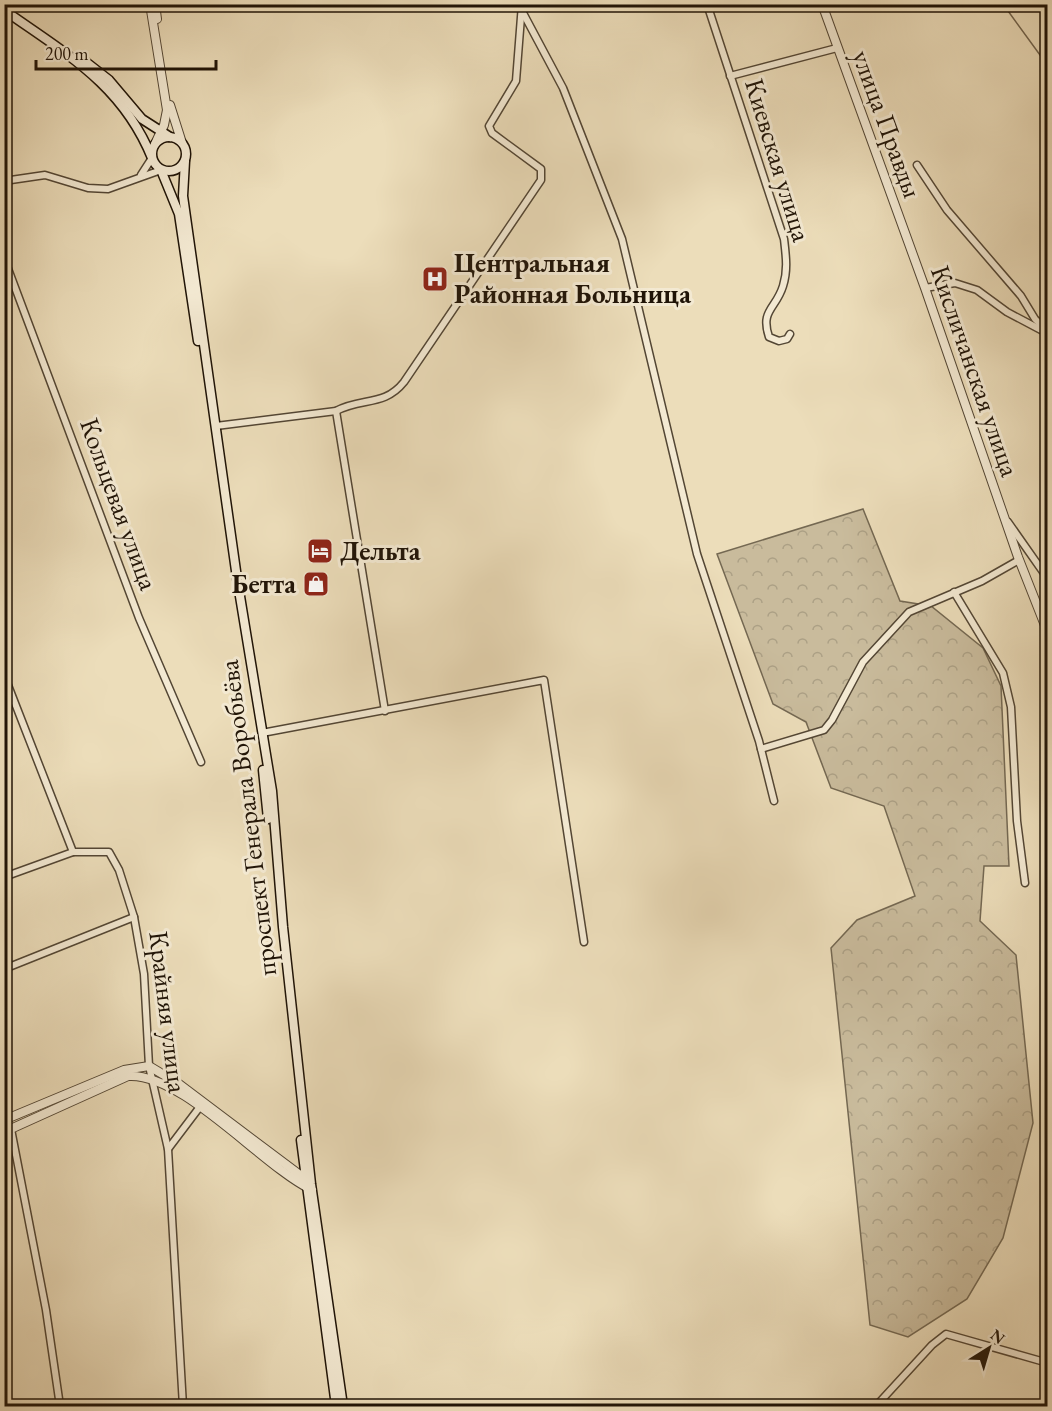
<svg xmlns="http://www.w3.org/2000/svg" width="1052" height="1411" viewBox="0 0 1052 1411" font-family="'EB Garamond',serif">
	<defs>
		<pattern id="forest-crowns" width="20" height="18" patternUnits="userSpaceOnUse" patternTransform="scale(1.5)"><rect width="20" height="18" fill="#c9bb9c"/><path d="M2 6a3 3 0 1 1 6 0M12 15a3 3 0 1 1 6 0" fill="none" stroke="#aca085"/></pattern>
	</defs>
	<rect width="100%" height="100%" fill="#ecddba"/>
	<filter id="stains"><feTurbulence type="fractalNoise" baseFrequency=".00333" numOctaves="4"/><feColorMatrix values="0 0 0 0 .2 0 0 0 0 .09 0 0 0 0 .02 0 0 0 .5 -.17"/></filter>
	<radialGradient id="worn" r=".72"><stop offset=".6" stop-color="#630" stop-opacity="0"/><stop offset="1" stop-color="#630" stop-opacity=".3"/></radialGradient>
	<polygon fill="url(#forest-crowns)" stroke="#746852" stroke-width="1.5" points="863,509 900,601 931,606 983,648 1001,686 1009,866 984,866 980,921 1016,955 1033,1123 1003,1238 967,1299 908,1337 870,1325 831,948 857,920 915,896 884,806 831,788 806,722 773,704 717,554"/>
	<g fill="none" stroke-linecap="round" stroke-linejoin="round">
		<polyline stroke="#71644e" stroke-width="1.5" points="1003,4 1048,66"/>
		<g stroke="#534634" stroke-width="9">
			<g id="minor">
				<path d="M707,4l77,235c2,17 4,31 -1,47 -7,23 -23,24 -14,51l10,4 8,-2 3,-5"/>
				<polyline points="522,11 563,88 622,239 697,554 759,741 774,801"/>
				<polyline points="730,76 837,48"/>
				<polyline points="917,165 947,210 1021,296 1035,319 1048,332"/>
				<polyline points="141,175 152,158"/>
				<polyline points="4,181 45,175 88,188 108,189 161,170"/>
				<polyline points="4,258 139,618 201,762"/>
				<polyline points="925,288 955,283 977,290 1007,312 1043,331"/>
				<polyline points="336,411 385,711"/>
				<path d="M216,426l120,-15c26,-14 48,-4 68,-29l137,-202v-11l-49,-36 -3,-7 27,-45 6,-77"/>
				<polyline points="1008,522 1048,579"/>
				<polyline points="954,592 1003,673 1011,707 1017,821 1025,883"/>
				<polyline points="4,675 73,852 109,852 119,870 134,917 144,974 149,1066 168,1149 183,1406"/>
				<polyline points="262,733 544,680 584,942"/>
				<polyline points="761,749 824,730 832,720 863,662 909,612 982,581 1019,560"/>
				<polyline points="4,877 73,852"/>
				<polyline points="4,969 134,917"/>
				<polyline points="11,1129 46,1310 60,1406"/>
				<polyline points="168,1149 199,1108"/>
				<polyline points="876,1406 932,1345 946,1334 1048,1363"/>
			</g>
		</g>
		<g stroke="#534634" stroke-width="10">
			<g id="tertiary">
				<polyline points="150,4 167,110 164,125 155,144"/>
				<polyline points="155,4 157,19"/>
				<polyline points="822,4 925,288 1018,557 1048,633"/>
				<polyline points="170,105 182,143"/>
				<polyline points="4,1120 124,1070 149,1066 179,1084 308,1181"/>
				<path d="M4,1132l124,-56c54,-4 133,89 184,114"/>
			</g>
		</g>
		<g stroke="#201407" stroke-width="11">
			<g id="secondary">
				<path d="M4,10c62,44 118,74 148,148"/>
				<polyline points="82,59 109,80 142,119 170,137"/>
				<circle cx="169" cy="154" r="17"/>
				<polyline points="185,161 183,196 237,578 272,791 283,927 311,1184 343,1406"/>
				<polyline points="161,170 179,214 198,341"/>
				<polyline points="263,770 268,819"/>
				<polyline points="301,1140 336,1406"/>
			</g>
		</g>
		<use href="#minor" stroke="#f3e9d2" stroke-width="6"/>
		<use href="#tertiary" stroke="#f3e9d2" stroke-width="8"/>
		<use href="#secondary" stroke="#f3e9d2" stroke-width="8"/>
	</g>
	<defs>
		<g id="hospital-square" transform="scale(1.35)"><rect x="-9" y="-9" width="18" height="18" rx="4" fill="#8f2418" stroke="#f3e9d2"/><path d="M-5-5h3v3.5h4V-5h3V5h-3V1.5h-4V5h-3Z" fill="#fff"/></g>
		<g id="hotel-square" transform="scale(1.35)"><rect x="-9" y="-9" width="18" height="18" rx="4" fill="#8f2418" stroke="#f3e9d2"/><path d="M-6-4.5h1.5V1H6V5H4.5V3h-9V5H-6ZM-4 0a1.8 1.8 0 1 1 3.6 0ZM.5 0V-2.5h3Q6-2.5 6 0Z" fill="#fff"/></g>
		<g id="shop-square" transform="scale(1.35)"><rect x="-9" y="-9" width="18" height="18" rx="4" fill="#8f2418" stroke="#f3e9d2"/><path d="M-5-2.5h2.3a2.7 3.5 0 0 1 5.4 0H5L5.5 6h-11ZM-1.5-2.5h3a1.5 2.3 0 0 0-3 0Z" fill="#fff"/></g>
	</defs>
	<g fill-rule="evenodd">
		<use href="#hospital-square" x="435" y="279"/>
		<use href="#hotel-square" x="320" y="551"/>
		<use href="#shop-square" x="316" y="584"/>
	</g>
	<g text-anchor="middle" stroke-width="6" stroke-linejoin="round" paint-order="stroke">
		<g font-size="27" fill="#201407" stroke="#f3e9d2">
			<text transform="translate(887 124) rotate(70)" y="9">улица Правды</text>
			<text transform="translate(778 160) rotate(73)" y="9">Киевская улица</text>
			<text transform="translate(975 371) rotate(71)" y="9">Кисличанская улица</text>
			<text transform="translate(119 504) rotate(70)" y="9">Кольцевая улица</text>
			<text transform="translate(248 818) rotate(-97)" y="9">проспект Генерала Воробьёва</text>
			<text transform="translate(168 1012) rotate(83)" y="9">Крайняя улица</text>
		</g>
		<g font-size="27" font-weight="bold" fill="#201407" stroke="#f3e9d2" text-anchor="start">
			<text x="454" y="272">Центральная<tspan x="454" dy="31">Районная Больница</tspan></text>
			<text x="340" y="560">Дельта</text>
			<text x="296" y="593" text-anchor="end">Бетта</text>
		</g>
	</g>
	<rect width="1052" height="1411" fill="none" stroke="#ecddba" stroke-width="24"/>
	<rect x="6" y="6" width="1040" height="1399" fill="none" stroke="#201407" stroke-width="3"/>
	<rect x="12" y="12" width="1028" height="1387" fill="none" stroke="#201407" stroke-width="1.5"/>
	<g transform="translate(989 1348) rotate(37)" stroke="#f3e9d2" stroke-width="4.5" paint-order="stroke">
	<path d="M0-4.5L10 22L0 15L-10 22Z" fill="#201407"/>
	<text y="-9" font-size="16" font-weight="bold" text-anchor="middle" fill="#201407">N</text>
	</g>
	<path d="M36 60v9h180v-9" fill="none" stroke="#201407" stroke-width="3"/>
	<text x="45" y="60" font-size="18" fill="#201407" stroke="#f3e9d2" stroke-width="4.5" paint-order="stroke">200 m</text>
	<rect width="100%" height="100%" filter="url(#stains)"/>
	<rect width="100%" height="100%" fill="url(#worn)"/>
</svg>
